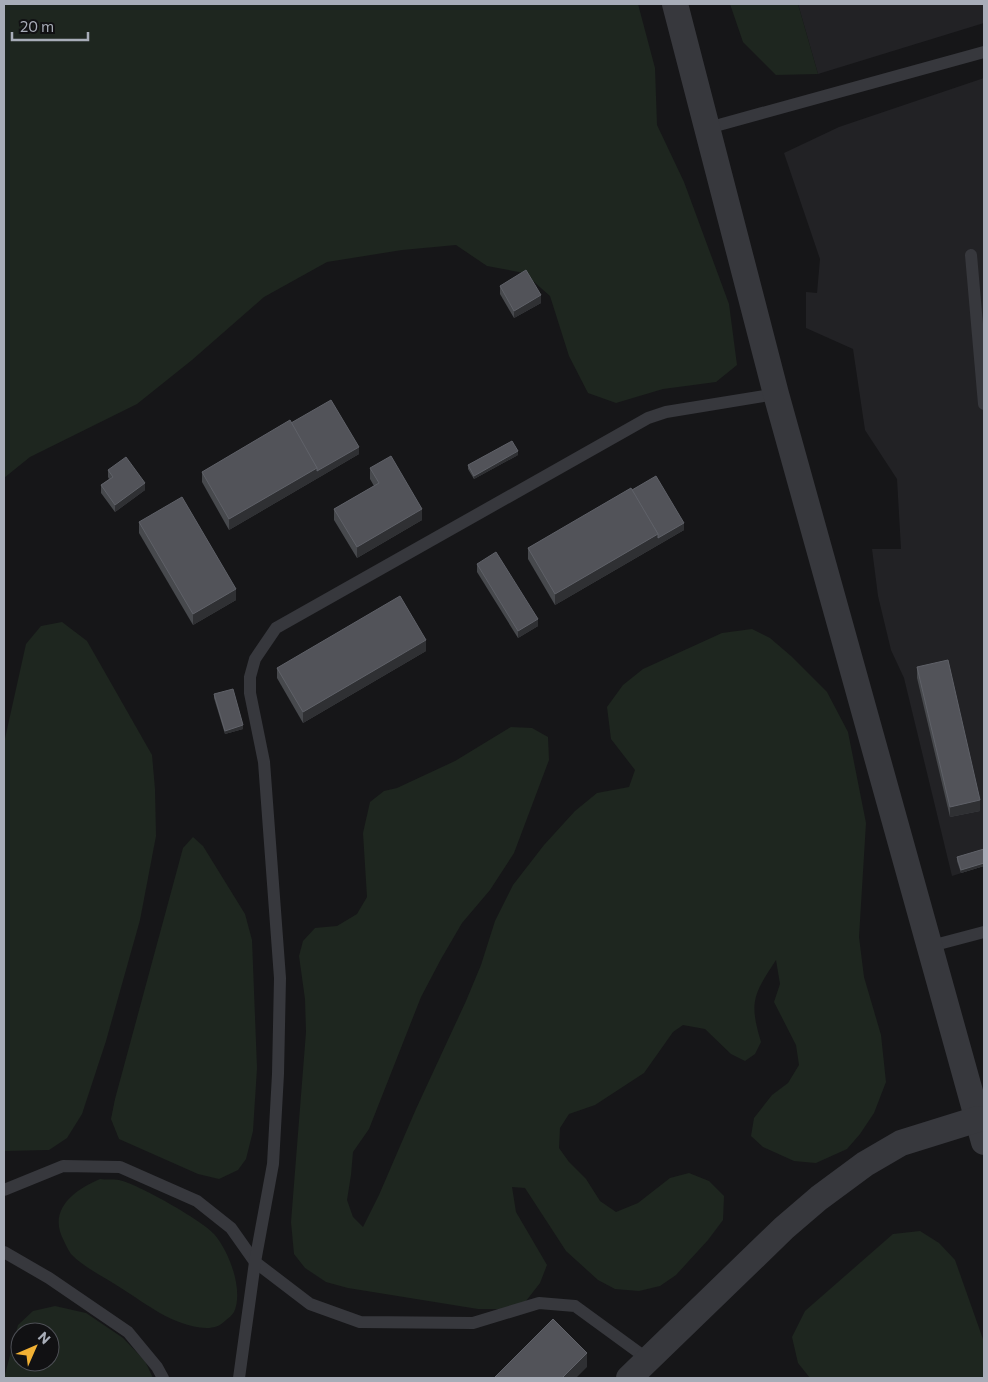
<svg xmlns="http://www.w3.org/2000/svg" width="988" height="1382" viewBox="0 0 988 1382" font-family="Commissioner,sans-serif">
	<rect width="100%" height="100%" fill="#161618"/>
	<g fill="#222225">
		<polygon points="798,4 984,4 984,23 818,74"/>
		<polygon points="984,78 984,866 952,876 904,678 891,650 878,596 872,549 901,549 897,479 865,430 853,349 806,328 806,292 817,293 820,259 784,153 839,127"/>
	</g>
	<g fill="#1e261f" fill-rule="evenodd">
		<polygon points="4,4 638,4 655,68 657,125 684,182 729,304 737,365 716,382 663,389 616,403 588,393 569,356 550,296 524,273 487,266 456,245 402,250 327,262 264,297 192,360 137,404 30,457 4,478"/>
		<polygon points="730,4 798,4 818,74 776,75 743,42"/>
		<polygon points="62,622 87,641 152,755 155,789 156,836 140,920 106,1041 82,1114 67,1138 49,1150 4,1151 4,743 26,644 41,626"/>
		<path d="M752,629l18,9 21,18 36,36 21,40 18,91 -7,114 5,40 17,58 5,47 -12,31 -14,21 -13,15 -31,14 -22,-2 -31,-14 -12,-11 3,-18 18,-23 16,-12 11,-18 -3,-20 -22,-43 6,-18 -4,-24c-23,35 -27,42 -15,82l-6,12 -10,7 -14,-7 -26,-25 -22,-4 -10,7 -29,41 -49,32 -26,9 -9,14 -1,20 10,14 17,17 14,22 16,11 22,-9 32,-25 19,-5 20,8 15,15 -1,24 -15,20 -32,35 -16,11 -21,5 -24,-2 -17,-9 -32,-29 -41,-63 -13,-1 4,25 31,53 -7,18 -14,18 -15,8h-33l-130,-21 -22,-6 -21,-14 -11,-14 -3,-32 15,-190 -1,-33 -6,-43 4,-15 12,-13 22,-2 20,-12 10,-17 -4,-64 7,-31 14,-11 13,-3 58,-27 56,-34 21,1 16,9 1,23 -35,93 -24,37 -28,33 -21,36 -20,38 -52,132 -16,23 -2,23 -4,25 6,17 10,10 16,-32 37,-86 50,-108 15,-36 14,-44 18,-36 31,-40 31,-34 22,-18 32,-6 6,-17 -24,-31 -4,-32 16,-22 20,-16 79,-36z"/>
		<polygon points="193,837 203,846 245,914 252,940 257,1068 253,1131 246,1159 238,1170 219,1179 198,1174 119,1139 111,1119 115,1099 183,848"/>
		<path d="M100,1179c6,1 13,0 19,1 17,3 84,41 95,54 15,17 30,56 20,78 -2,3 -5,6 -8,8 -6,6 -11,8 -20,8 -33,-2 -58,-23 -85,-40 -15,-10 -38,-21 -50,-34 -3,-4 -5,-9 -7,-13 -17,-31 10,-51 36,-62z"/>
		<polygon points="920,1231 939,1243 955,1260 984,1342 984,1378 810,1378 798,1363 792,1337 805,1311 893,1234"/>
		<path d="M55,1306l31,7 37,25 22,23 8,17h-149l14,-53 15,-14zM20,1332h30v30h-30z"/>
	</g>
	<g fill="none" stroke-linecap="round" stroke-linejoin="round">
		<g stroke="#37383d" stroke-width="12">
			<polyline points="708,128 984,52"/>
			<polyline points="971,255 984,404"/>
			<polyline points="931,946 984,932"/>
			<polyline points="4,1190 63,1166 120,1167 197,1201 231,1228 255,1262 310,1304 360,1322 473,1323 539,1303 575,1306 649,1360"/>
			<polyline points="4,1252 49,1278 128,1332 157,1367 163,1378"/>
			<polyline points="239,1378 255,1262 273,1164 278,1074 280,978 264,762 250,693 250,677 255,659 276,628 648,418 666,412 776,394"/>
		</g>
		<g stroke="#37383d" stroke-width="26">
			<polyline points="675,4 776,394 984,1142"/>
			<polyline points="629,1378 784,1228 819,1198 865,1164 901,1143 978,1119"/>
		</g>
	</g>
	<g fill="#47494d">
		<polygon points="500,286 541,303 514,318 500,294"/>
		<polygon points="291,423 359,454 229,530 202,482 202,472"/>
		<polygon points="518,455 474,479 468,469 468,465"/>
		<polygon points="370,468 422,520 357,558 334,520 334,509 374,486 370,479"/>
		<polygon points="108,470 145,490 115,512 101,493 101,485 109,479 108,477"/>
		<polygon points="632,490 684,530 555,605 528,559 528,548"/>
		<polygon points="139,522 236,600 193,625 139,533"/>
		<polygon points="477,564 538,626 518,638 477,572"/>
		<polygon points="426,651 303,723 277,678 277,668"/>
		<polygon points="917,667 980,811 950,817 917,678"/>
		<polygon points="214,694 243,729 225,734 214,698"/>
		<polygon points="984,849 984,866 961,873 957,861 957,857"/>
	</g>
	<g fill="#2f3033">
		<polygon points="541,295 541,303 514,318 514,311"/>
		<polygon points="359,447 359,454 229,530 229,519 317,468"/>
		<polygon points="518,451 518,455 474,479 474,476"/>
		<polygon points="145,483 145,490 115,512 115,505"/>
		<polygon points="422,509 422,520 357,558 357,547"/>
		<polygon points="684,523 684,530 555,605 555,594 658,534"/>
		<polygon points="236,589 236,600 193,625 193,614"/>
		<polygon points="538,619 538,626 518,638 518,631"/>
		<polygon points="426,640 426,651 303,723 303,712"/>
		<polygon points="243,725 243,729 225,734 225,731"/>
		<polygon points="980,800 980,811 950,817 950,807"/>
		<polygon points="984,863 984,866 961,873 961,870"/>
		<polygon points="587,1353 587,1367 576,1378 562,1378"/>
	</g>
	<g fill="#525359" stroke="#5f6168">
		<polygon points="526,270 541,295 514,311 500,286"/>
		<polygon points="331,400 359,447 317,471 317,468 291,423"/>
		<polygon points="290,420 317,468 229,519 202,472"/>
		<polygon points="512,441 518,451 474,476 468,465"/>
		<polygon points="391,456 422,509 357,547 334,509 379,483 370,468"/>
		<polygon points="126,457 145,483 115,505 101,485 113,477 108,470"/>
		<polygon points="656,476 684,523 658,538 658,534 632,490"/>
		<polygon points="631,488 658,534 555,594 528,548"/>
		<polygon points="182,497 236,589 193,614 139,522"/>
		<polygon points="496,552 538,619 518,631 477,564"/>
		<polygon points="400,596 426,640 303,712 277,668"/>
		<polygon points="948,660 980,800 950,807 917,667"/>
		<polygon points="233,689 243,725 225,731 214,694"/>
		<polygon points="984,849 984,863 961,870 957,857"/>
		<polygon points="553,1319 587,1353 562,1378 494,1378"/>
	</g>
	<rect width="988" height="1382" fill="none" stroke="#a8adb8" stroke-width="10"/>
	<g transform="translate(35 1347) rotate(45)"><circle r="24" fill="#111113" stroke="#4d4f55"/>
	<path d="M0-4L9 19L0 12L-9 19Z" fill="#f2b134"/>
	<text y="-8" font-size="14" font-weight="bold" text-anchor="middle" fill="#a8adb8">N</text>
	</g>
	<path d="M12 32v8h76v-8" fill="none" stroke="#a8adb8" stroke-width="2.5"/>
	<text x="20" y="32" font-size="15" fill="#a8adb8" stroke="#111113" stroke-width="4" paint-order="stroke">20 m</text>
</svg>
